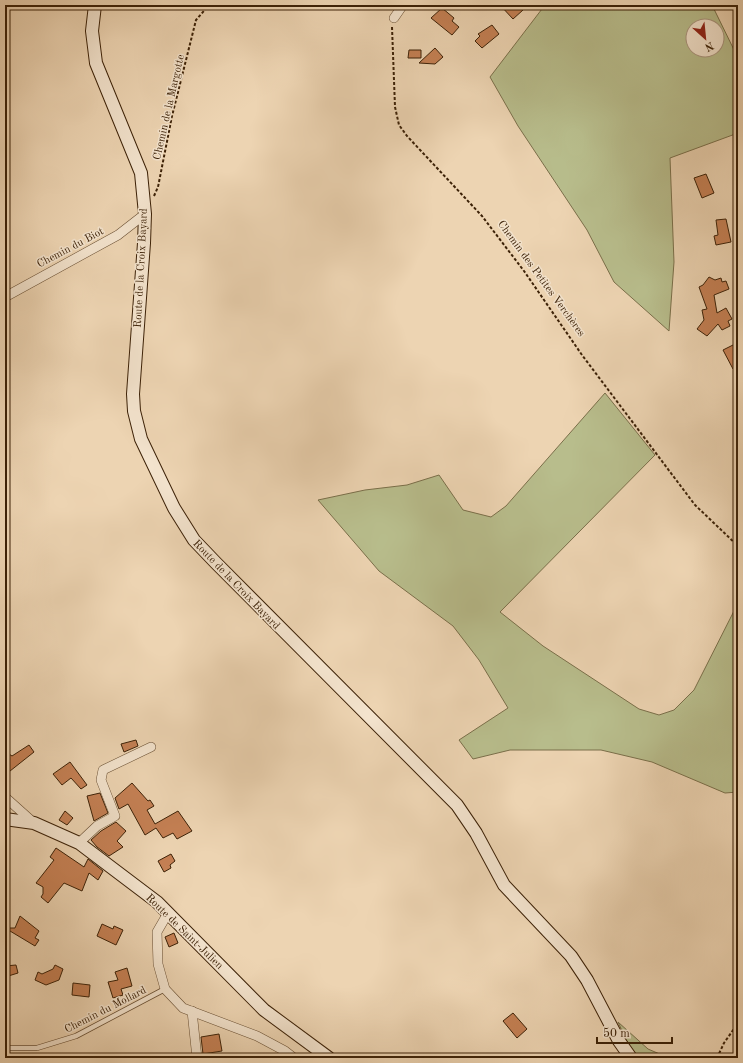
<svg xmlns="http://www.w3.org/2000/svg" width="743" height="1063" viewBox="0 0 743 1063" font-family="'Old Standard TT',serif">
	<rect width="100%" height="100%" fill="#edd4b2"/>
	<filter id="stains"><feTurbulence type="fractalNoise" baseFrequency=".005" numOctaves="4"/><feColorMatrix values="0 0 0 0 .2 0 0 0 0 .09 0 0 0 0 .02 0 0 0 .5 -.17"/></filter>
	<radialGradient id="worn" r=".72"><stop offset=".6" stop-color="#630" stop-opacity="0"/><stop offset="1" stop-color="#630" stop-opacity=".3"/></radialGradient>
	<g fill="#b8bd8c" stroke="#7a6f4a" fill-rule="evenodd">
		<path d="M545,5h167l26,53v75l-68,25 4,104 -5,69 -55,-49 -27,-52 -69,-104 -28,-49zM693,26h24v24h-24z"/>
		<polygon points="605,393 655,455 500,612 543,646 639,709 659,715 674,710 694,690 738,603 738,792 725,793 652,762 601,750 510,750 473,759 459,740 508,708 479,660 453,626 379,571 318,500 365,490 407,485 439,475 463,510 491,517 506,506"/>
		<polygon points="618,1022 648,1049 669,1058 638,1058 628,1044"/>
	</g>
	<g fill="#c58054" stroke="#3c2107">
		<polygon points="500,5 519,5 523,10 513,19"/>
		<polygon points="442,8 454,18 452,21 459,27 452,35 431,18"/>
		<polygon points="492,25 499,34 482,48 475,41 480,36 478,34"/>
		<polygon points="435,48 443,57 435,64 419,63"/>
		<polygon points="409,50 421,50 421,58 408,58"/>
		<polygon points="706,174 714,193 702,198 694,178"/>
		<polygon points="726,219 731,242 716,245 714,236 718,235 716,220"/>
		<polygon points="709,277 715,280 721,278 722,282 726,281 729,289 714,295 717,313 726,308 732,319 728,321 730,326 722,330 718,324 707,336 697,329 704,320 702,310 707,309 699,287 703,285"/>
		<polygon points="735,344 738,350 738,366 733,369 723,350"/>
		<polygon points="136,740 138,746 124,752 121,744"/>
		<polygon points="29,745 34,752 5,775 5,759 9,754 12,756"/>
		<polygon points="70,762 87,785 81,789 71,778 62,785 53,774"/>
		<polygon points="132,783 148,801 150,800 154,806 147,810 155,824 178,811 192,831 177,839 173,833 163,838 156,828 145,835 128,804 119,809 115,798"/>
		<polygon points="100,793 108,813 94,821 87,796"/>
		<polygon points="65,811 73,818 67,825 59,820"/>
		<polygon points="116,822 126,831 117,841 123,847 109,856 97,847 91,840 101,831"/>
		<polygon points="56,848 84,867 88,859 103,871 98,880 89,873 82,891 64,883 48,903 41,897 43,894 43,887 36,883 54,860 50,857"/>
		<polygon points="171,854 175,861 170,865 171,868 164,872 158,861"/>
		<polygon points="20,916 39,931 35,938 39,940 35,946 5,928 15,928"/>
		<polygon points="102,924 113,929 114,926 123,930 116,945 97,936"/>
		<polygon points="174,933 178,943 169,947 165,937"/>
		<polygon points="16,965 18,973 5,977 5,966"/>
		<polygon points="55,965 63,969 59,980 46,985 35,980 38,972 42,974 53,969"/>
		<polygon points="127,968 132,986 121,989 123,995 113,998 108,982 118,980 115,972"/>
		<polygon points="73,983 90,985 89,997 72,995"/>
		<polygon points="513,1013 527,1029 517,1038 503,1021"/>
		<polygon points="219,1034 222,1051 203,1054 201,1037"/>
	</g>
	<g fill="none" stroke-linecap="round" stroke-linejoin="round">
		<g stroke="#684e32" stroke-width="6">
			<g id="lane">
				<polyline points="471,5 472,6"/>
				<polyline points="5,1048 37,1048 76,1036 165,989"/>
			</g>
		</g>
		<g stroke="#684e32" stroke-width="10">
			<g id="street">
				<polyline points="394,18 403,5"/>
				<polyline points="5,297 118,235 145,214"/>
				<polyline points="5,797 34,823"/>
				<polyline points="79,843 97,826 115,816 101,780 103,770 151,747"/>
				<polyline points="168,913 157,932 158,964 165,989 183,1008 257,1036 285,1051 294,1058"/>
				<polyline points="192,1011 197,1058"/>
			</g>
		</g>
		<g stroke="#3c2107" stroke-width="14">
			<g id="secondary">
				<polyline points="95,5 92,31 96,63 141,173 145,214 144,243 133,394 134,411 141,439 174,508 194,540 216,563 457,805 476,833 504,885 571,956 587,980 619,1041 631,1058"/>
				<polyline points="5,819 34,823 79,843 157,902 264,1010 329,1058"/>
			</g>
		</g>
		<g stroke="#3c2107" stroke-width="2" stroke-dasharray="3 2" stroke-linecap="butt">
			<polyline points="392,27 395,107 399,125 407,136 482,216 524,271 582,355 695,505 738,546"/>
			<polyline points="154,196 158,187 172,116 196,20 209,5"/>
			<polyline points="717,1058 724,1043 738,1023"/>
		</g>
		<use href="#lane" stroke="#f3e3cd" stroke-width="4.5"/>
		<use href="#street" stroke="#f3e3cd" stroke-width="9"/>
		<use href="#secondary" stroke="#f3e3cd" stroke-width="12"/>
	</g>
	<g text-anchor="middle" stroke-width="3" stroke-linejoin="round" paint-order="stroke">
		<g font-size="11" fill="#3c2107" stroke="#f3e3cd">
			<text transform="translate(168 107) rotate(-77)" y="4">Chemin de la Margotte</text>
			<text transform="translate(70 247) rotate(-28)" y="4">Chemin du Biot</text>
			<text transform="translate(140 268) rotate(-87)" y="4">Route de la Croix Bayard</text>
			<text transform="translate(542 278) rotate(54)" y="4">Chemin des Petites Verchères</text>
			<text transform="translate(237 584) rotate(46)" y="4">Route de la Croix Bayard</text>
			<text transform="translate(185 931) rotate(44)" y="4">Route de Saint-Julien</text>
			<text transform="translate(105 1009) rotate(-27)" y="4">Chemin du Mollard</text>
		</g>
	</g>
	<rect width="743" height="1063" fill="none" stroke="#edd4b2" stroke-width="20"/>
	<rect x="6" y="6" width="731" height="1051" fill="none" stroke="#3c2107" stroke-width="2"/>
	<rect x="10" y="10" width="723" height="1043" fill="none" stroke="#3c2107"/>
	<g transform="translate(705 38) rotate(153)"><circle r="19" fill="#f3e3cd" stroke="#aa957e"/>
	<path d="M0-3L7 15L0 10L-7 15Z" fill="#8f2418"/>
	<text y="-6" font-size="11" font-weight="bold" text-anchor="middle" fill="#3c2107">N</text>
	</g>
	<path d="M597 1037v6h75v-6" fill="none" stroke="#3c2107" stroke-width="2"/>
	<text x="603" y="1037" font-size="12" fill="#3c2107" stroke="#f3e3cd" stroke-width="3" paint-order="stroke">50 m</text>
	<rect width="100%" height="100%" filter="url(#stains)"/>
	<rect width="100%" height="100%" fill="url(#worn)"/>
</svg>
